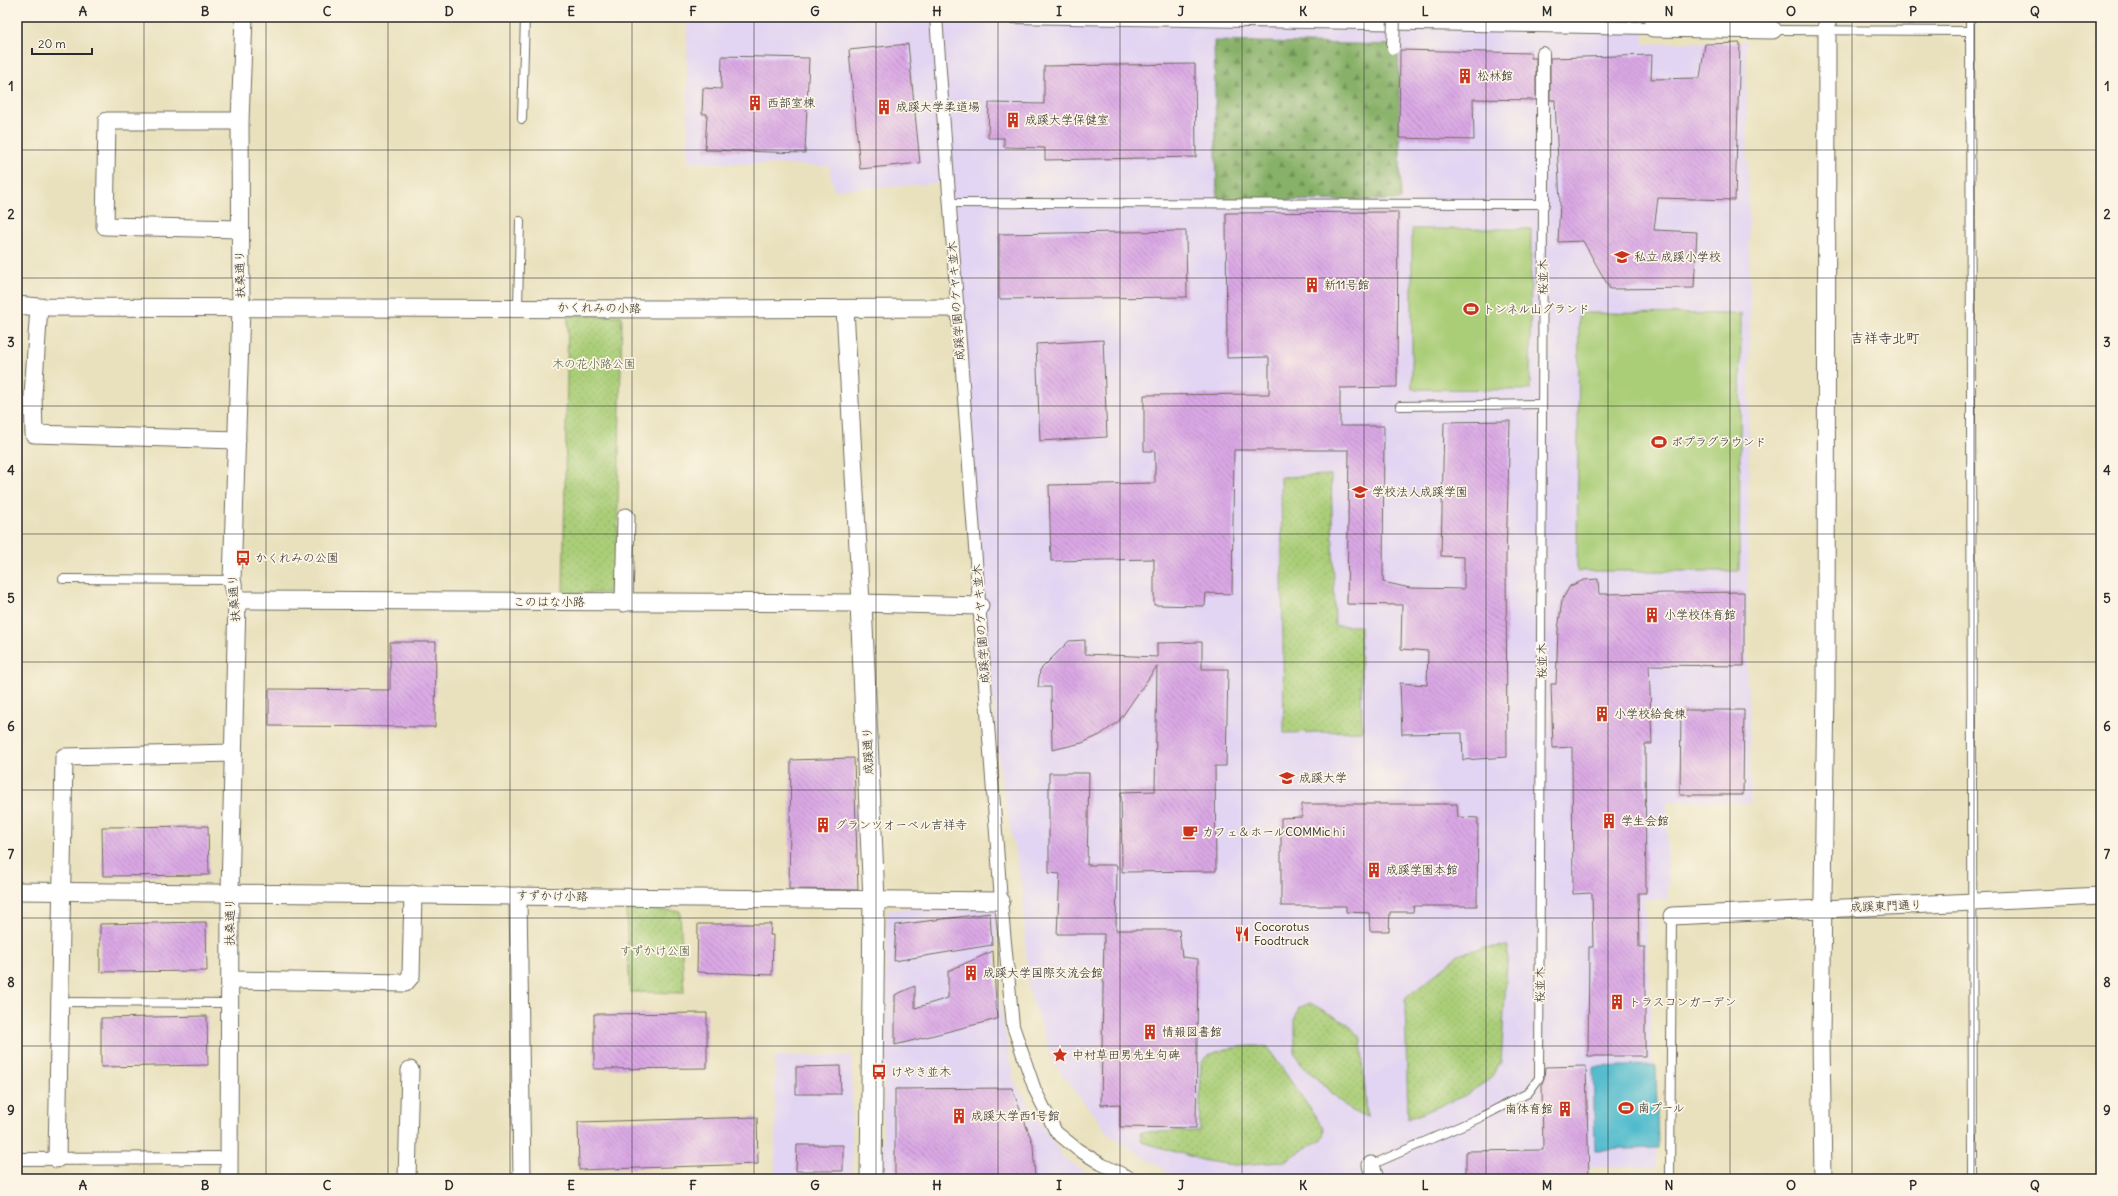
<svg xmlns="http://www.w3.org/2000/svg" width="2118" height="1196" viewBox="0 0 2118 1196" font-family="Delius,'Klee One',sans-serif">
	<defs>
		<pattern id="forest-firs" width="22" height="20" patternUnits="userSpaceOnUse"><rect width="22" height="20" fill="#87b168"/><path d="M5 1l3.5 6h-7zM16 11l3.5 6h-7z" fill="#6f9056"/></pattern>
		<pattern id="park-dots" width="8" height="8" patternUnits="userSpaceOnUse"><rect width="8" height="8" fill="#aace78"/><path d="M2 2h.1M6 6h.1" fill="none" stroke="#92b168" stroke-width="1.8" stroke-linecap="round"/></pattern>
		<pattern id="building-back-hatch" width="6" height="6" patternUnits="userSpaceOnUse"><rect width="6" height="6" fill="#daa8e5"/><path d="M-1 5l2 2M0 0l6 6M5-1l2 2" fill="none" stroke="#b189ba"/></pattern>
	</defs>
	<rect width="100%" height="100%" fill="#fcf5e5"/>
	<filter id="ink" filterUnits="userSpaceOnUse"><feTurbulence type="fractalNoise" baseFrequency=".025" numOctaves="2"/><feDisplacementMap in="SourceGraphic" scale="8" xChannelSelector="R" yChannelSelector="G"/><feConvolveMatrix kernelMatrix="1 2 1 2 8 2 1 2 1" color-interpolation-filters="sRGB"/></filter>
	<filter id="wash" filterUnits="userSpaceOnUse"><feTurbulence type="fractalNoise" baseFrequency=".012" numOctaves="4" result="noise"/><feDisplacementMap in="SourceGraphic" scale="16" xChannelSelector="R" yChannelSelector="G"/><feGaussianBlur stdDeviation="0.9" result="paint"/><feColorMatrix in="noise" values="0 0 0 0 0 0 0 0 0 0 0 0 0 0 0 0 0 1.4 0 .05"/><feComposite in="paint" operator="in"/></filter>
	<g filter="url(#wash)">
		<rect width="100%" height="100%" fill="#e9e1bd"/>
		<g fill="#e2d4f3">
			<polygon points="453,17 1643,17 1643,44 1746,41 1750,302 1747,682 1749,705 1751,803 1667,801 1668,899 1645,900 1657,1167 1577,1167 1578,1179 1179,1179 1110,1135 1054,1064 1028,988 1023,895 1001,778 941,183 834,190 829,166 688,162 687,21"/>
			<polygon points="997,905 996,984 1014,1081 1063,1158 1099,1179 882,1179 887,910"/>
			<rect x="775" y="1056" width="77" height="123"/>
		</g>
		<g fill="#aace78" stroke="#6a7c52">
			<polygon points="1595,17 1640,17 1640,25 1595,26"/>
			<polygon points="1412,229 1531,229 1530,390 1412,389"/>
			<polygon points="1579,313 1741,314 1739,571 1577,571"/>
		</g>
		<polygon fill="url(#forest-firs)" stroke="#596e4a" points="1214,41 1398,45 1401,200 1217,201"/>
		<g fill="url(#park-dots)" stroke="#6a7c52">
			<polygon points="568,315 622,316 616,593 563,593"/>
			<polygon points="1331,475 1335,626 1360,626 1362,731 1284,733 1281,477"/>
			<polygon points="626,910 680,911 684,993 630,992"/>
			<polygon points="1508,946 1501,1062 1490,1079 1464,1096 1408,1119 1405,999 1461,953 1483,948"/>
			<polygon points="1310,1003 1348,1024 1361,1039 1367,1117 1350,1110 1301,1064 1295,1053 1295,1018 1299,1008"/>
			<path d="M1257,1046l11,2 56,81 -1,9 -40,24 -49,3 -28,-4 -64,-19 -2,-10 59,-1 2,-68c9,-14 40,-17 56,-17z"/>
		</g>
		<polygon fill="#51bbcd" stroke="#3e737c" points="1656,1065 1658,1148 1595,1150 1593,1067"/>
		<g id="blocks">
			<g fill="url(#building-back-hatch)">
				<polygon points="1740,43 1735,200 1658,198 1654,230 1697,232 1694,288 1610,289 1583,241 1558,242 1560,203 1555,100 1550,100 1550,58 1652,55 1651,79 1700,78 1705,44"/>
				<polygon points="908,44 920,163 860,169 849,50"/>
				<polygon points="1400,50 1531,53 1531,58 1536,58 1536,100 1473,99 1474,140 1399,138"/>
				<polygon points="722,56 809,58 805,153 705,150 707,114 702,114 703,88 721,89"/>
				<polygon points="1195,64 1196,157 1045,160 1045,148 1004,147 1004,138 988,138 989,103 1044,104 1044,66"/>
				<polygon points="1398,212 1397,387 1340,388 1340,426 1384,426 1383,582 1410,588 1464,589 1464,557 1441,556 1444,422 1510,421 1506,558 1507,757 1463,760 1462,733 1402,734 1400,683 1427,685 1428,651 1401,649 1402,605 1347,604 1349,450 1234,450 1232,594 1206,593 1205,606 1154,605 1154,559 1051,561 1049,485 1155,483 1155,451 1144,451 1144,395 1269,394 1269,357 1227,358 1226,213"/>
				<polygon points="1186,231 1187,297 999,299 999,234"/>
				<polygon points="1103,340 1107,437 1040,441 1036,344"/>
				<polygon points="1598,579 1599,594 1744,592 1744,666 1649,665 1652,744 1645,744 1646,893 1638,893 1639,947 1645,947 1645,1056 1588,1056 1589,947 1593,947 1592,893 1573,894 1572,747 1553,748 1551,684 1556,684 1558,630 1562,600 1570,586 1584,580"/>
				<polygon points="1085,640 1085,654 1157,657 1157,643 1202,642 1202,669 1228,669 1226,766 1215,766 1216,871 1122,872 1121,792 1155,791 1157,666 1119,721 1100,735 1082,743 1052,750 1051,687 1038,687 1040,670 1069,641"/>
				<polygon points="390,642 436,642 435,727 269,726 269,689 390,690"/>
				<polygon points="1681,710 1744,710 1743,795 1680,795"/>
				<polygon points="854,758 858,890 789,889 791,760"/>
				<polygon points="1049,773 1089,773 1087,865 1117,865 1116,930 1179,930 1182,957 1198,959 1196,1128 1120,1127 1120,1104 1101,1105 1104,934 1057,934 1060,874 1049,873"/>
				<polygon points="1302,804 1457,804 1458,817 1478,818 1477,906 1414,906 1413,912 1390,912 1389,931 1370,931 1369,913 1346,912 1346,906 1281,906 1281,818 1302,817"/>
				<polygon points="208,826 209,875 103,876 102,827"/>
				<polygon points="990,913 992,945 894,961 896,925"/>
				<polygon points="206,922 207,971 100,972 100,924"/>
				<polygon points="698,924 771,924 770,935 773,935 772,975 697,972"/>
				<polygon points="993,951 997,1019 895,1045 895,995 915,986 915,1008 948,998 948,971"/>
				<polygon points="707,1013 707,1068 594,1069 594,1014"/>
				<polygon points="207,1016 208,1065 101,1067 101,1018"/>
				<polygon points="840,1066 841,1094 796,1094 796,1067"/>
				<polygon points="1586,1066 1589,1179 1466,1179 1466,1151 1543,1150 1542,1083 1544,1078 1545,1067"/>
				<polygon points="1012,1088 1033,1144 1035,1179 895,1179 895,1089"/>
				<polygon points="757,1117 758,1164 579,1170 578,1122"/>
				<polygon points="797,1145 843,1145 843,1171 796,1171"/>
			</g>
		</g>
	</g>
	<g filter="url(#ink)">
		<use href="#blocks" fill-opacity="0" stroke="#6e6b5e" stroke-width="1"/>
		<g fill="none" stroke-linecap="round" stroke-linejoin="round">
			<g stroke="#6e6b5e" stroke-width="10">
				<g id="service">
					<polyline points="1970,17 1973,1179"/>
					<polyline points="1773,30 1970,31"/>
					<polyline points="522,119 525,17"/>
					<polyline points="948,203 1543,204 1539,1078 1528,1093 1479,1118 1371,1165"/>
					<polyline points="518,307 520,221"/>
					<polyline points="1400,406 1542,404"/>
					<polyline points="63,579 232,580"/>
					<polyline points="59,1002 230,1003"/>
					<polyline points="1670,1179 1672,916"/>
				</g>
			</g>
			<g stroke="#6e6b5e" stroke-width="14">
				<g id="pedestrian">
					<polyline points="936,17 1001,901 1013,1026 1035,1090 1056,1132 1077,1149 1101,1164 1133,1179"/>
					<polyline points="1012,17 1653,28"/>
					<polyline points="1543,204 1543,53"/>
					<polyline points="17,1159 229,1158"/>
				</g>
			</g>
			<g stroke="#6e6b5e" stroke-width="19">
				<g id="minor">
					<polyline points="1653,17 1653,28 1773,30"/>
					<polyline points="240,229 105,226 107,121 240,121"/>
					<polyline points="17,305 39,307 675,309 956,308"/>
					<polyline points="39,307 33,395 34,434 237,440"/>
					<polyline points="845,309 861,603"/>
					<polyline points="237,600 861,603 980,606"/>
					<polyline points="624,603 626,517"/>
					<polyline points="17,891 1001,901"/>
					<polyline points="518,896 522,1179"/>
					<polyline points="1672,916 2101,896"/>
					<polyline points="230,980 405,983 411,976 413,894"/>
					<polyline points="57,1159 64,757 233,753"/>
					<polyline points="1371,1165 1375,1179"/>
					<polyline points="229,1179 230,892 237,600 232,580 241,308 240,121 244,17"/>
					<polyline points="407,1179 410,1070"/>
					<polyline points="1823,1179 1821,1037 1826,688 1827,17"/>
				</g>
			</g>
			<g stroke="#6e6b5e" stroke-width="23">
				<polyline id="tertiary" points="861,603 874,900 871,1179"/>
			</g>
			<use href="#service" stroke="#fff" stroke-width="8"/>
			<use href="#pedestrian" stroke="#fff" stroke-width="12"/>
			<use href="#minor" stroke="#fff" stroke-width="17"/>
			<use href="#tertiary" stroke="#fff" stroke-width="21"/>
			<g stroke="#6e6b5e" stroke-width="14" stroke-linecap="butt">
				<polyline id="pedestrian-bridge" points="1393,48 1394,17"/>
			</g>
			<use href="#pedestrian-bridge" stroke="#fff" stroke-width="12"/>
		</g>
	</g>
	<path fill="none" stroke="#2b2b2b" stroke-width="1" stroke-opacity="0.55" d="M144,17v1162M266,17v1162M388,17v1162M510,17v1162M632,17v1162M754,17v1162M876,17v1162M998,17v1162M1120,17v1162M1242,17v1162M1364,17v1162M1486,17v1162M1608,17v1162M1730,17v1162M1852,17v1162M1974,17v1162M17,150h2084M17,278h2084M17,406h2084M17,534h2084M17,662h2084M17,790h2084M17,918h2084M17,1046h2084"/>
	<defs>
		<g id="building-bare" transform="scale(1.2)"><path d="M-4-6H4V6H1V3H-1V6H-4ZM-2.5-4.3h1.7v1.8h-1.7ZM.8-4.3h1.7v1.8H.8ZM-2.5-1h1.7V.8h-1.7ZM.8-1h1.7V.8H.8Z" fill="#c8321e" stroke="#fcf5e5" stroke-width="2.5" paint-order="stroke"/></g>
		<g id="school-bare" transform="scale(1.2)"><path d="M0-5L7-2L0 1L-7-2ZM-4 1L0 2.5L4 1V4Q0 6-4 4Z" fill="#c8321e" stroke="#fcf5e5" stroke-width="2.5" paint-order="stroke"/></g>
		<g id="stadium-bare" transform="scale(1.2)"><path d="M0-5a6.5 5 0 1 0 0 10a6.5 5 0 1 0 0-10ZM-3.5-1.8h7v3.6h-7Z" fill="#c8321e" stroke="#fcf5e5" stroke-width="2.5" paint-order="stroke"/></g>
		<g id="university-bare" transform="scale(1.2)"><path d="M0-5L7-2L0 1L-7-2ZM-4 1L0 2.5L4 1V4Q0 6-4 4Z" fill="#c8321e" stroke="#fcf5e5" stroke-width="2.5" paint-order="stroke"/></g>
		<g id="bus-bare" transform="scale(1.2)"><path d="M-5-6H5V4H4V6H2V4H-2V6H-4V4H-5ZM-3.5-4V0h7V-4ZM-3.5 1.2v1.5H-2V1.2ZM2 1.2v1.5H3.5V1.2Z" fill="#c8321e" stroke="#fcf5e5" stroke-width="2.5" paint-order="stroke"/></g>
		<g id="cafe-bare" transform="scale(1.2)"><path d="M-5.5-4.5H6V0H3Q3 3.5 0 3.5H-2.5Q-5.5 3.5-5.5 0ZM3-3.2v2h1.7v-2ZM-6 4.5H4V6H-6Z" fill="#c8321e" stroke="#fcf5e5" stroke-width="2.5" paint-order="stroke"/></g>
		<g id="restaurant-bare" transform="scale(1.2)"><path d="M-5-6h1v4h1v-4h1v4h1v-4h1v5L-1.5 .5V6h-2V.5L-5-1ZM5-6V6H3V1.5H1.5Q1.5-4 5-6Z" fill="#c8321e" stroke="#fcf5e5" stroke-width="2.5" paint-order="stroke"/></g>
		<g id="sight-bare" transform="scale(1.2)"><path d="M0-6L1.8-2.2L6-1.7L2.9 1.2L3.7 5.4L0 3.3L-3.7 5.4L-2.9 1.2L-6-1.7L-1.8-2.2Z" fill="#c8321e" stroke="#fcf5e5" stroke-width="2.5" paint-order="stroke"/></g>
	</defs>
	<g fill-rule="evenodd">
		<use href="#building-bare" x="1465" y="76"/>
		<use href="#building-bare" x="755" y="103"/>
		<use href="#building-bare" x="884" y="107"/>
		<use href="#building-bare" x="1013" y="120"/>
		<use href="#school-bare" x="1622" y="257"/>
		<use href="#building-bare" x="1312" y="285"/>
		<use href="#stadium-bare" x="1471" y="309"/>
		<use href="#stadium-bare" x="1659" y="442"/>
		<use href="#university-bare" x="1360" y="492"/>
		<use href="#bus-bare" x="243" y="558"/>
		<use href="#building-bare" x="1652" y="615"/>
		<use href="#building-bare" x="1602" y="714"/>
		<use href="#university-bare" x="1287" y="778"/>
		<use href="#building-bare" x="1609" y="821"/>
		<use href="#building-bare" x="823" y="825"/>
		<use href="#cafe-bare" x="1190" y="832"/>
		<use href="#building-bare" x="1374" y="870"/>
		<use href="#restaurant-bare" x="1242" y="934"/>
		<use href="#building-bare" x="971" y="973"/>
		<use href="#building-bare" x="1617" y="1002"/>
		<use href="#building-bare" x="1150" y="1032"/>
		<use href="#sight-bare" x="1060" y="1055"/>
		<use href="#bus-bare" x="879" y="1072"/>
		<use href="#stadium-bare" x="1626" y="1108"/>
		<use href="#building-bare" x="1565" y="1109"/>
		<use href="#building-bare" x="959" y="1116"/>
	</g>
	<g text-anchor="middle" stroke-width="3.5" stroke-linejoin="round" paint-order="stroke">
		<g font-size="12" fill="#2b2b2b" stroke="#fcf5e5" text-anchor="start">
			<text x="1477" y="80">松林館</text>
			<text x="767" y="107">西部室棟</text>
			<text x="896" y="111">成蹊大学柔道場</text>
			<text x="1025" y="124">成蹊大学保健室</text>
			<text x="1634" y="261">私立 成蹊小学校</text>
			<text x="1324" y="289">新11号館</text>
			<text x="1483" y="313">トンネル山グランド</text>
			<text x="1671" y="446">ポプラグラウンド</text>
			<text x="1372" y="496">学校法人成蹊学園</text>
			<text x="255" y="562">かくれみの公園</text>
			<text x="1664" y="619">小学校体育館</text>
			<text x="1614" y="718">小学校給食棟</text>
			<text x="1299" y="782">成蹊大学</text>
			<text x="1621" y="825">学生会館</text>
			<text x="835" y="829">グランツオーベル吉祥寺</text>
			<text x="1202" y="836">カフェ＆ホールCOMMicｈi</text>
			<text x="1386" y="874">成蹊学園本館</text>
			<text x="1254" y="931">Cocorotus<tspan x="1254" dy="14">Foodtruck</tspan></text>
			<text x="983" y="977">成蹊大学国際交流会館</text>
			<text x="1629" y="1006">トラスコンガーデン</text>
			<text x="1162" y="1036">情報図書館</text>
			<text x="1072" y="1059">中村草田男先生句碑</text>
			<text x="891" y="1076">けやき並木</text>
			<text x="1638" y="1112">南プール</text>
			<text x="1553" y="1113" text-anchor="end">南体育館</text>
			<text x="971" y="1120">成蹊大学西1号館</text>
		</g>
		<g font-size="12" fill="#2b2b2b" stroke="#fcf5e5">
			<text transform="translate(240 274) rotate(-91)" y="4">扶桑通り</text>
			<text transform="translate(1543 277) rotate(-90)" y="4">桜並木</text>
			<text transform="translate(956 301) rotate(-94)" y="4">成蹊学園のケヤキ並木</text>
			<text transform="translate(599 308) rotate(1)" y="4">かくれみの小路</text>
			<text transform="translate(234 598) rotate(-94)" y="4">扶桑通り</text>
			<text x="549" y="606">このはな小路</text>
			<text transform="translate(981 624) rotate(-94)" y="4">成蹊学園のケヤキ並木</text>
			<text transform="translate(1542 661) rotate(-90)" y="4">桜並木</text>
			<text transform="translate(868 751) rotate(-92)" y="4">成蹊通り</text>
			<text transform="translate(552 896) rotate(1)" y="4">すずかけ小路</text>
			<text transform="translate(1886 906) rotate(-2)" y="4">成蹊東門通り</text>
			<text transform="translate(230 922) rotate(-90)" y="4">扶桑通り</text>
			<text transform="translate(1540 985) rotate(-90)" y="4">桜並木</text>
		</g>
		<g font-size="12" fill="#515c42" stroke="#fcf5e5">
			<text x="594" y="368">木の花小路公園</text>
			<text x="655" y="955">すずかけ公園</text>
		</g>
		<g font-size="14" fill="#2b2b2b" stroke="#fcf5e5">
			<text x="1885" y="343">吉祥寺北町</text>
		</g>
	</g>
	<rect width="2118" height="1196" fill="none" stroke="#fcf5e5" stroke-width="44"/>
	<path d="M32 48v6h60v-6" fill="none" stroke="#2b2b2b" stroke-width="2"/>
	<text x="38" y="48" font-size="12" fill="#2b2b2b" stroke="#fcf5e5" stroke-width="3" paint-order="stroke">20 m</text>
	<rect x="22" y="22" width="2074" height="1152" fill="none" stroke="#2b2b2b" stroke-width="1.5"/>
	<g font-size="13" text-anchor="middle" font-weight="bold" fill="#2b2b2b">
		<text x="83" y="16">A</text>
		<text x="205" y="16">B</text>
		<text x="327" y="16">C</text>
		<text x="449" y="16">D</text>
		<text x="571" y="16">E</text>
		<text x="693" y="16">F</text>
		<text x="815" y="16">G</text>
		<text x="937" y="16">H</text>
		<text x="1059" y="16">I</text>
		<text x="1181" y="16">J</text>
		<text x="1303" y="16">K</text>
		<text x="1425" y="16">L</text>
		<text x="1547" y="16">M</text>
		<text x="1669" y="16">N</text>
		<text x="1791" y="16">O</text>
		<text x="1913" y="16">P</text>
		<text x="2035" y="16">Q</text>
		<text x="11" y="91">1</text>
		<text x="2107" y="91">1</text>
		<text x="11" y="219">2</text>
		<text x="2107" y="219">2</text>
		<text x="11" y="347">3</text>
		<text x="2107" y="347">3</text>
		<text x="11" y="475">4</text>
		<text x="2107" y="475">4</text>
		<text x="11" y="603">5</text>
		<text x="2107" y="603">5</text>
		<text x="11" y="731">6</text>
		<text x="2107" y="731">6</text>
		<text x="11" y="859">7</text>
		<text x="2107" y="859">7</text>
		<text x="11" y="987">8</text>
		<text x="2107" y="987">8</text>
		<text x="11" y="1115">9</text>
		<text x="2107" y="1115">9</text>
		<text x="83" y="1190">A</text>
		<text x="205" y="1190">B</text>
		<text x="327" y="1190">C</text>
		<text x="449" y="1190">D</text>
		<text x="571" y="1190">E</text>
		<text x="693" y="1190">F</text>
		<text x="815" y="1190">G</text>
		<text x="937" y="1190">H</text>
		<text x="1059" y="1190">I</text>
		<text x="1181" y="1190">J</text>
		<text x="1303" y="1190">K</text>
		<text x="1425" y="1190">L</text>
		<text x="1547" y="1190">M</text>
		<text x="1669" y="1190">N</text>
		<text x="1791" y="1190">O</text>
		<text x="1913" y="1190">P</text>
		<text x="2035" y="1190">Q</text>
	</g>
</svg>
